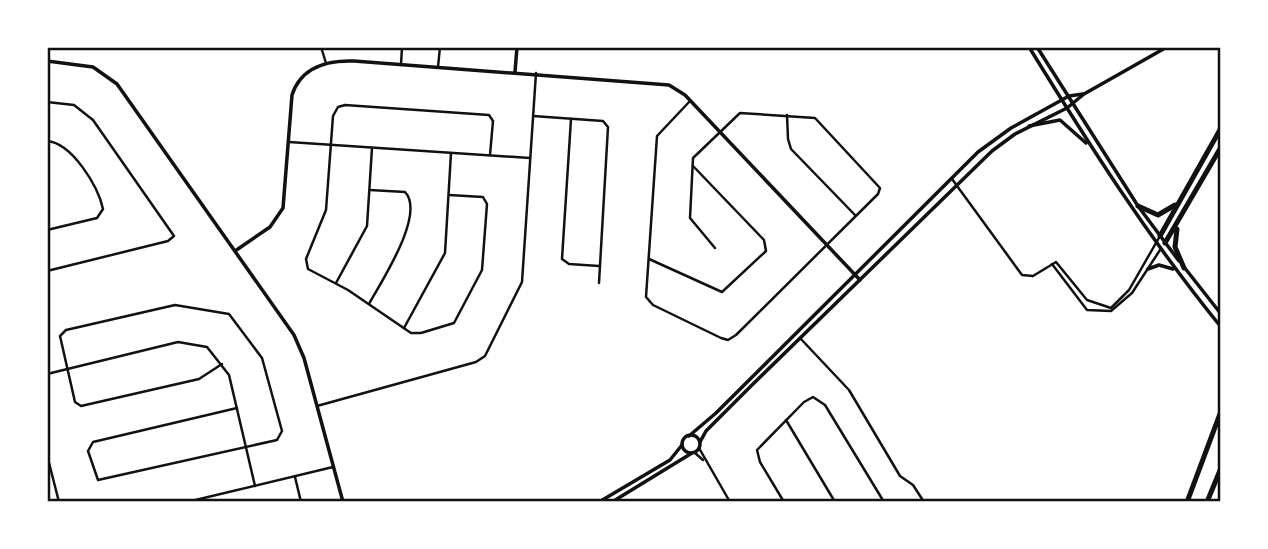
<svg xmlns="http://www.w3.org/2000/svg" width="1268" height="549" viewBox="0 0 1268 549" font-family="'DejaVu Sans',sans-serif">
	<rect width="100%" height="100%" fill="#fff"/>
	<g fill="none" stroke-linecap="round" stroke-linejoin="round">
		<g stroke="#111" stroke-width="2.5">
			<polyline points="321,47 326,63"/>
			<polyline points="401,65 402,47"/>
			<polyline points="438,67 440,47"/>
			<polyline points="690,101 657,136 646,297 653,305 721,338 728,340 736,335 878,194 880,188 815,118 740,113 693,158 690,218 715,248"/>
			<polyline points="47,102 74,105 93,120 174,236 168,241 47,271"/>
			<polyline points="787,115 788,139 791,149 855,215"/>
			<polyline points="533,116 603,121 608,127 599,283"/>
			<polyline points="571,119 562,259 569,264 599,266"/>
			<path d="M47,141c25,2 51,45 56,68l-6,9 -50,12"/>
			<polyline points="289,142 530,158"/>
			<polyline points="952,179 1022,275 1033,276 1056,262 1087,300 1111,308 1129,290 1160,236"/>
			<polyline points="449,195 483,197 487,204 482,270 454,323 421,333 411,333 348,290 308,269 306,259 326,210 333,116 338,107 345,105 489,115 493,121 490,155"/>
			<polyline points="649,259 722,292 766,251 764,240 693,166"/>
			<polyline points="1052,264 1087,310 1111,311 1132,293 1160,250"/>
			<polyline points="336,283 367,226 372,148"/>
			<path d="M369,304c12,-22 57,-90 36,-112l-35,-2"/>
			<polyline points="404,328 445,253 451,153"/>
			<polyline points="800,338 849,390 900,476 913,485 924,502"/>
			<polyline points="222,364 199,379 81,406 75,402 60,336 66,330 175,305 229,314 262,358 282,431 277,440 98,480 88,451 93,442 237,408"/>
			<polyline points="47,374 178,342 207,347 229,375 255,486"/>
			<polyline points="317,406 476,362 485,356 522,282 536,73"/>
			<polyline points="786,420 835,502"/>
			<polyline points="699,448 730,502"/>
			<polyline points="695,453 703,460"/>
			<polyline points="47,455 59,502"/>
			<polyline points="295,477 301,502"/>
			<polyline points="187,502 333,467"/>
			<polyline points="784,502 760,462 757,450 804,402 813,397 825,405 884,502"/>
		</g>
		<g stroke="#111" stroke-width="3.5">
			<polyline points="47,61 93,67 117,84 294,335 304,358 343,502"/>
			<polyline points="515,72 517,47"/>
			<path d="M235,251l35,-24 13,-19 9,-113c9,-28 36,-35 62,-34l315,24 16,10 175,185"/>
			<circle cx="691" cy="444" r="9"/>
			<polyline points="689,436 716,413 978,152 1011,128 1069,96 1083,94"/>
			<polyline points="700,442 706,431 752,385 992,151 1015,134 1067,108 1084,94 1167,47"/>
			<polyline points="599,502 670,460 682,445"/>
			<polyline points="612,502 692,453"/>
		</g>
		<g stroke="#111" stroke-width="3.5">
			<path d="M1029,47c61,99 118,189 192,280"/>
			<polyline points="1037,47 1138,206 1179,261"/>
			<polyline points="1029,126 1060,120 1086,143"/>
			<polyline points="1184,267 1221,314"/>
			<polyline points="1148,269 1159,265 1173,269"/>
		</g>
		<g stroke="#111" stroke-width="5">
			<polyline points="1138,206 1158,215 1175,205"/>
			<polyline points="1177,229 1175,247 1184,268"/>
			<polyline points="1160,236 1221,128"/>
			<polyline points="1165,243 1221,147"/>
			<polyline points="1187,502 1221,411"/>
			<polyline points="1207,502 1221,468"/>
		</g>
	</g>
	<rect width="1268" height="549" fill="none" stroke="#ffffff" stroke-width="98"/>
	<rect x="49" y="49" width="1170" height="451" fill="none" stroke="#111" stroke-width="2.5"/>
</svg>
